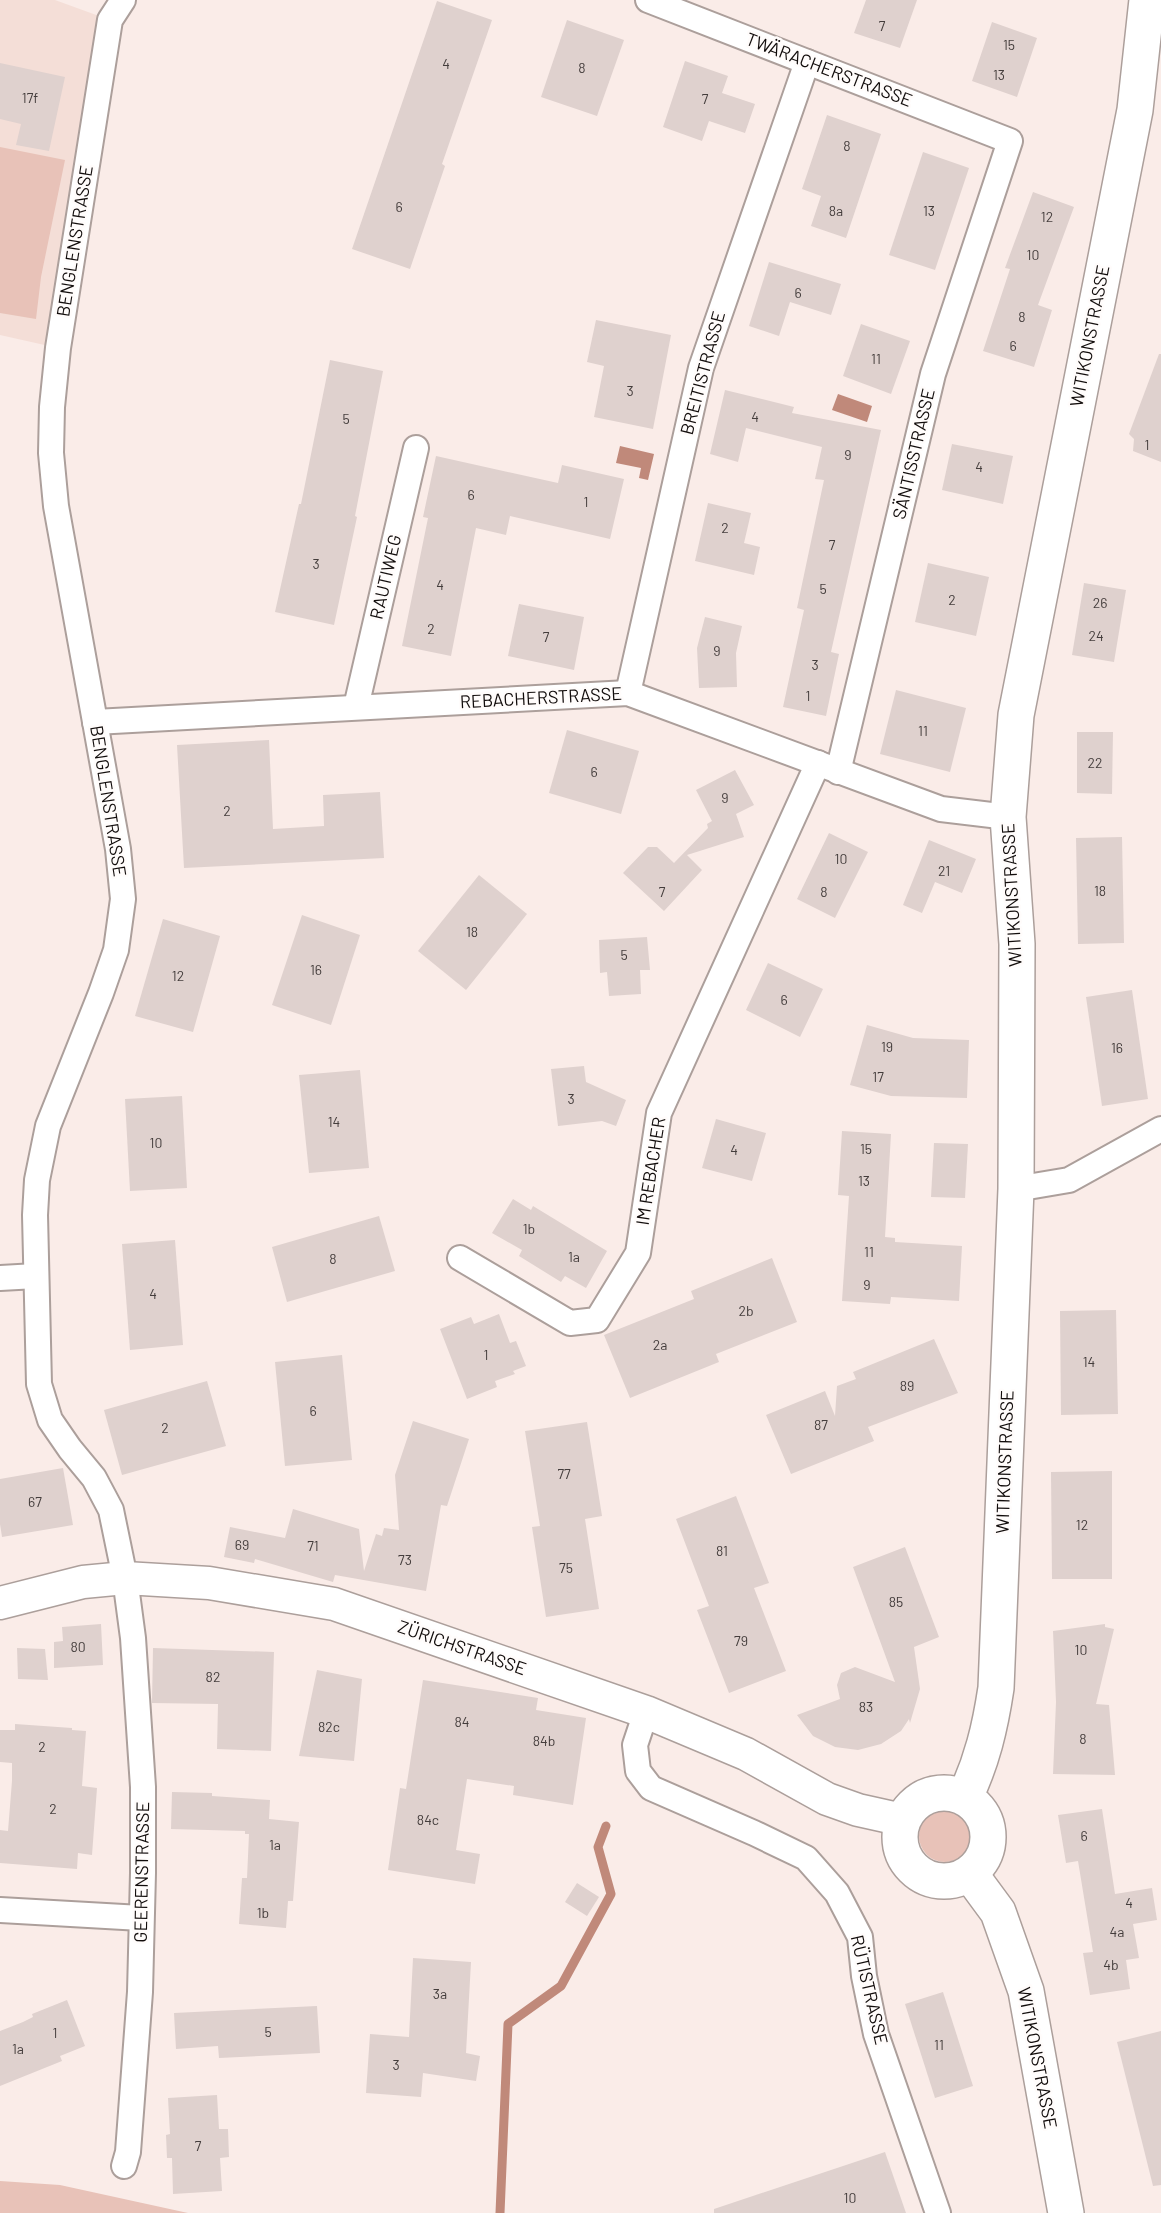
<svg xmlns="http://www.w3.org/2000/svg" width="1161" height="2213" viewBox="0 0 1161 2213" font-family="Barlow,sans-serif">
	<rect width="100%" height="100%" fill="#faece8"/>
	<polygon fill="#f4ded7" points="0,0 55,0 110,20 58,348 0,335"/>
	<g fill="#e8c2b8">
		<polygon points="0,147 65,160 41,277 36,319 0,313"/>
		<circle cx="945" cy="1836" r="26"/>
		<polygon points="0,2181 60,2185 188,2213 0,2213"/>
	</g>
	<g fill="#c0897a">
		<polygon points="838,394 872,406 867,422 832,410"/>
		<polygon points="620,446 654,454 648,480 639,478 641,468 616,463"/>
	</g>
	<g fill="none" stroke-linecap="round" stroke-linejoin="round">
		<polyline stroke="#c0897a" stroke-width="9" points="500,2213 508,2024 561,1986 611,1894 598,1847 606,1826"/>
	</g>
	<g fill="#dfd1ce">
		<polygon points="866,0 917,0 900,48 854,33"/>
		<polygon points="437,1 492,20 442,164 445,166 410,269 352,249"/>
		<polygon points="567,20 624,40 597,116 541,97"/>
		<polygon points="992,22 1037,38 1017,97 972,81"/>
		<polygon points="685,61 728,76 722,93 755,104 745,133 709,121 702,141 663,127"/>
		<polygon points="0,63 65,77 49,151 16,145 21,124 0,119"/>
		<polygon points="827,115 881,134 846,238 811,226 821,196 802,189"/>
		<polygon points="923,152 969,168 935,270 889,255"/>
		<polygon points="1033,192 1074,207 1038,305 1052,310 1034,367 983,351 1010,269 1005,268"/>
		<polygon points="769,262 841,284 831,315 790,302 779,336 749,326"/>
		<polygon points="596,320 671,335 653,429 594,417 604,366 587,362"/>
		<polygon points="861,324 910,341 891,394 843,376"/>
		<polygon points="1159,354 1161,354 1161,462 1133,451 1134,439 1129,434"/>
		<polygon points="330,360 383,371 355,516 357,517 334,625 275,612 299,504 301,504"/>
		<polygon points="725,390 794,407 792,413 881,430 831,652 839,654 826,716 783,707 804,610 797,608 824,480 815,479 822,447 746,428 738,462 710,454"/>
		<polygon points="952,444 1013,456 1003,504 942,490"/>
		<polygon points="436,456 558,483 562,465 624,479 610,539 510,516 506,535 476,528 451,656 402,646 428,518 423,517"/>
		<polygon points="708,503 751,513 744,543 760,547 754,575 695,561"/>
		<polygon points="928,563 989,577 976,636 915,622"/>
		<polygon points="1084,583 1126,590 1114,662 1072,655"/>
		<polygon points="519,604 584,617 574,670 508,656"/>
		<polygon points="705,617 742,626 736,653 737,687 699,688 697,648"/>
		<polygon points="896,690 966,708 950,772 880,754"/>
		<polygon points="567,730 639,751 621,814 549,793"/>
		<polygon points="1077,732 1113,732 1112,794 1077,793"/>
		<polygon points="269,740 273,829 324,826 323,795 380,792 384,858 184,868 177,745"/>
		<polygon points="735,770 754,805 736,814 744,837 687,855 702,870 664,911 623,873 648,847 657,847 674,863 708,828 707,824 712,821 696,790"/>
		<polygon points="829,833 868,852 835,918 797,899"/>
		<polygon points="1122,837 1124,943 1078,944 1076,838"/>
		<polygon points="929,840 976,859 962,893 935,882 922,913 903,905"/>
		<polygon points="479,875 527,914 466,990 418,951"/>
		<polygon points="302,915 360,935 331,1025 272,1005"/>
		<polygon points="163,919 220,936 193,1032 135,1016"/>
		<polygon points="647,937 650,970 640,970 641,994 609,996 607,972 600,973 599,940"/>
		<polygon points="768,963 823,989 800,1037 746,1010"/>
		<polygon points="1132,990 1148,1099 1102,1106 1086,997"/>
		<polygon points="867,1025 913,1038 969,1040 967,1098 891,1096 850,1085"/>
		<polygon points="584,1066 586,1082 626,1100 616,1126 602,1121 558,1126 551,1069"/>
		<polygon points="360,1070 369,1168 309,1173 299,1075"/>
		<polygon points="182,1096 187,1188 130,1191 125,1099"/>
		<polygon points="716,1119 766,1133 752,1181 702,1168"/>
		<polygon points="842,1131 891,1134 885,1237 895,1238 895,1242 962,1246 959,1301 891,1297 890,1304 842,1301 849,1196 838,1195"/>
		<polygon points="934,1143 968,1144 965,1198 931,1197"/>
		<polygon points="513,1199 531,1210 533,1206 607,1251 586,1288 565,1276 561,1282 519,1256 522,1250 492,1233"/>
		<polygon points="379,1216 395,1271 287,1302 272,1247"/>
		<polygon points="175,1240 183,1345 130,1350 122,1244"/>
		<polygon points="772,1258 797,1322 716,1354 719,1362 630,1398 604,1335 694,1299 691,1291"/>
		<polygon points="1116,1310 1118,1414 1061,1415 1060,1311"/>
		<polygon points="499,1314 510,1343 516,1341 526,1366 513,1371 515,1374 495,1381 497,1387 467,1399 440,1329 471,1317 474,1324"/>
		<polygon points="934,1339 958,1393 868,1427 874,1441 791,1474 766,1415 825,1391 835,1416 837,1386 856,1379 853,1372"/>
		<polygon points="342,1355 352,1460 285,1466 275,1362"/>
		<polygon points="207,1381 226,1446 122,1475 104,1410"/>
		<polygon points="413,1421 469,1439 447,1506 441,1505 426,1591 335,1575 333,1582 255,1559 254,1563 224,1557 230,1527 285,1538 293,1509 359,1529 364,1571 376,1534 382,1536 384,1528 399,1530 395,1475"/>
		<polygon points="587,1422 602,1516 585,1519 599,1609 546,1617 532,1527 540,1526 525,1431"/>
		<polygon points="63,1468 73,1525 2,1537 0,1524 0,1479"/>
		<polygon points="1112,1471 1112,1579 1052,1579 1051,1472"/>
		<polygon points="736,1496 769,1583 754,1588 786,1671 729,1693 697,1610 709,1606 676,1519"/>
		<polygon points="905,1547 939,1637 914,1647 920,1689 910,1723 909,1719 901,1731 881,1744 858,1750 835,1747 813,1736 797,1715 840,1699 837,1685 841,1673 855,1667 895,1682 853,1567"/>
		<polygon points="101,1624 103,1665 54,1668 54,1642 63,1641 62,1627"/>
		<polygon points="1105,1624 1105,1627 1114,1629 1096,1704 1109,1705 1115,1775 1053,1774 1056,1702 1053,1631"/>
		<polygon points="17,1648 45,1649 48,1680 18,1679"/>
		<polygon points="153,1648 274,1652 271,1751 217,1749 218,1704 152,1703"/>
		<polygon points="317,1670 362,1679 354,1761 299,1756"/>
		<polygon points="423,1680 538,1698 536,1710 586,1718 573,1805 513,1795 514,1786 467,1779 456,1850 480,1854 475,1884 388,1870 400,1788 406,1789"/>
		<polygon points="15,1724 72,1728 72,1730 86,1731 82,1786 97,1788 92,1855 78,1853 77,1869 0,1863 0,1830 8,1831 12,1781 12,1763 0,1762 0,1730 15,1730"/>
		<polygon points="172,1792 212,1793 212,1796 270,1800 269,1819 299,1822 293,1901 288,1901 286,1928 239,1924 242,1878 247,1878 249,1834 245,1834 245,1831 171,1829"/>
		<polygon points="1102,1809 1115,1894 1152,1888 1157,1920 1133,1924 1139,1958 1126,1960 1130,1989 1090,1995 1083,1953 1093,1952 1078,1861 1066,1863 1058,1815"/>
		<polygon points="577,1883 599,1897 587,1916 565,1902"/>
		<polygon points="413,1958 471,1962 466,2053 480,2056 476,2081 423,2073 421,2097 366,2093 370,2034 409,2037"/>
		<polygon points="943,1992 973,2086 935,2098 905,2004"/>
		<polygon points="67,2000 85,2046 60,2056 62,2061 0,2086 0,2031 23,2022 33,2017 32,2014"/>
		<polygon points="317,2006 320,2053 219,2058 218,2046 176,2049 174,2013"/>
		<polygon points="1161,2031 1161,2185 1153,2186 1117,2042"/>
		<polygon points="217,2095 219,2129 228,2129 229,2157 220,2158 222,2191 173,2194 172,2158 167,2158 166,2135 170,2134 168,2098"/>
		<polygon points="885,2152 906,2213 714,2213 714,2209"/>
	</g>
	<g fill="none" stroke-linecap="round" stroke-linejoin="round">
		<g stroke="#ac9f9b" stroke-width="28">
			<g id="minor">
				<polyline points="123,0 110,20 58,348 52,407 51,453 56,506 118,849 123,899 116,950 101,993 48,1126 37,1180 35,1215 39,1384 50,1420 70,1449 94,1478 111,1510 125,1578 133,1638 143,1787 143,1873 140,1992 128,2152 124,2166"/>
				<polyline points="648,0 1010,141 933,374 838,772"/>
				<polyline points="628,693 701,368 807,62"/>
				<polyline points="356,707 416,448"/>
				<polyline points="95,722 628,693 941,809 1008,817"/>
				<polyline points="1016,1189 1069,1180 1161,1129"/>
				<polyline points="460,1258 570,1323 597,1320 638,1253 659,1113 818,763"/>
				<polyline points="0,1278 36,1276"/>
				<polyline points="646,1712 635,1745 638,1771 651,1788 754,1833 806,1858 837,1893 860,1937 864,1976 876,2034 938,2213"/>
				<polyline points="0,1910 141,1918"/>
			</g>
		</g>
		<g stroke="#ac9f9b" stroke-width="35">
			<polyline id="tertiary" points="0,1603 83,1582 125,1578 209,1583 334,1604 646,1712 746,1754 827,1799 858,1810 903,1820"/>
		</g>
		<g stroke="#ac9f9b" stroke-width="38">
			<g id="secondary">
				<circle cx="944" cy="1837" r="44"/>
				<path d="M965,1797c17,-36 25,-69 31,-109l20,-499 1,-245 -9,-127 8,-102 119,-605 12,-110"/>
				<polyline points="970,1874 998,1912 1026,1991 1066,2213"/>
			</g>
		</g>
		<use href="#minor" stroke="#fff" stroke-width="24"/>
		<use href="#tertiary" stroke="#fff" stroke-width="32"/>
		<use href="#secondary" stroke="#fff" stroke-width="35"/>
	</g>
	<g text-anchor="middle" stroke-width="5" stroke-linejoin="round" paint-order="stroke">
		<g font-size="14" fill="#443d3c">
			<text x="882" y="31">7</text>
			<text x="1009" y="50">15</text>
			<text x="446" y="69">4</text>
			<text x="582" y="73">8</text>
			<text x="999" y="80">13</text>
			<text x="30" y="103">17f</text>
			<text x="705" y="104">7</text>
			<text x="847" y="151">8</text>
			<text x="399" y="212">6</text>
			<text x="836" y="216">8a</text>
			<text x="929" y="216">13</text>
			<text x="1047" y="222">12</text>
			<text x="1033" y="260">10</text>
			<text x="798" y="298">6</text>
			<text x="1022" y="322">8</text>
			<text x="1013" y="351">6</text>
			<text x="876" y="364">11</text>
			<text x="630" y="396">3</text>
			<text x="755" y="422">4</text>
			<text x="346" y="424">5</text>
			<text x="1147" y="450">1</text>
			<text x="848" y="460">9</text>
			<text x="979" y="472">4</text>
			<text x="471" y="500">6</text>
			<text x="586" y="507">1</text>
			<text x="725" y="533">2</text>
			<text x="832" y="550">7</text>
			<text x="316" y="569">3</text>
			<text x="440" y="590">4</text>
			<text x="823" y="594">5</text>
			<text x="952" y="605">2</text>
			<text x="1100" y="608">26</text>
			<text x="431" y="634">2</text>
			<text x="1096" y="641">24</text>
			<text x="546" y="642">7</text>
			<text x="717" y="656">9</text>
			<text x="815" y="670">3</text>
			<text x="808" y="701">1</text>
			<text x="923" y="736">11</text>
			<text x="1095" y="768">22</text>
			<text x="594" y="777">6</text>
			<text x="725" y="803">9</text>
			<text x="227" y="816">2</text>
			<text x="841" y="864">10</text>
			<text x="944" y="876">21</text>
			<text x="1100" y="896">18</text>
			<text x="662" y="897">7</text>
			<text x="824" y="897">8</text>
			<text x="472" y="937">18</text>
			<text x="624" y="960">5</text>
			<text x="316" y="975">16</text>
			<text x="178" y="981">12</text>
			<text x="784" y="1005">6</text>
			<text x="887" y="1052">19</text>
			<text x="1117" y="1053">16</text>
			<text x="878" y="1082">17</text>
			<text x="571" y="1104">3</text>
			<text x="334" y="1127">14</text>
			<text x="156" y="1148">10</text>
			<text x="866" y="1154">15</text>
			<text x="734" y="1155">4</text>
			<text x="864" y="1186">13</text>
			<text x="529" y="1234">1b</text>
			<text x="869" y="1257">11</text>
			<text x="574" y="1262">1a</text>
			<text x="333" y="1264">8</text>
			<text x="867" y="1290">9</text>
			<text x="153" y="1299">4</text>
			<text x="746" y="1316">2b</text>
			<text x="660" y="1350">2a</text>
			<text x="486" y="1360">1</text>
			<text x="1089" y="1367">14</text>
			<text x="907" y="1391">89</text>
			<text x="313" y="1416">6</text>
			<text x="821" y="1430">87</text>
			<text x="165" y="1433">2</text>
			<text x="564" y="1479">77</text>
			<text x="35" y="1507">67</text>
			<text x="1082" y="1530">12</text>
			<text x="242" y="1550">69</text>
			<text x="313" y="1551">71</text>
			<text x="722" y="1556">81</text>
			<text x="405" y="1565">73</text>
			<text x="566" y="1573">75</text>
			<text x="896" y="1607">85</text>
			<text x="741" y="1646">79</text>
			<text x="78" y="1652">80</text>
			<text x="1081" y="1655">10</text>
			<text x="213" y="1682">82</text>
			<text x="866" y="1712">83</text>
			<text x="462" y="1727">84</text>
			<text x="329" y="1732">82c</text>
			<text x="1083" y="1744">8</text>
			<text x="544" y="1746">84b</text>
			<text x="42" y="1752">2</text>
			<text x="53" y="1814">2</text>
			<text x="428" y="1825">84c</text>
			<text x="1084" y="1841">6</text>
			<text x="275" y="1850">1a</text>
			<text x="1129" y="1908">4</text>
			<text x="263" y="1918">1b</text>
			<text x="1117" y="1937">4a</text>
			<text x="1111" y="1970">4b</text>
			<text x="440" y="1999">3a</text>
			<text x="268" y="2037">5</text>
			<text x="55" y="2038">1</text>
			<text x="939" y="2050">11</text>
			<text x="18" y="2054">1a</text>
			<text x="396" y="2070">3</text>
			<text x="198" y="2151">7</text>
			<text x="850" y="2203">10</text>
		</g>
		<g font-size="18" fill="#110c0b" stroke="#fffcfb">
			<text transform="translate(829 70) rotate(21)" y="6">TWÄRACHERSTRASSE</text>
			<text transform="translate(75 241) rotate(-81)" y="6">BENGLENSTRASSE</text>
			<text transform="translate(1090 336) rotate(-79)" y="6">WITIKONSTRASSE</text>
			<text transform="translate(703 373) rotate(-75)" y="6">BREITISTRASSE</text>
			<text transform="translate(914 454) rotate(-77)" y="6">SÄNTISSTRASSE</text>
			<text transform="translate(386 577) rotate(-77)" y="6">RAUTIWEG</text>
			<text transform="translate(541 698) rotate(-3)" y="6">REBACHERSTRASSE</text>
			<text transform="translate(108 801) rotate(81)" y="6">BENGLENSTRASSE</text>
			<text transform="translate(1012 895) rotate(-93)" y="6">WITIKONSTRASSE</text>
			<text transform="translate(651 1171) rotate(-81)" y="6">IM REBACHER</text>
			<text transform="translate(1005 1462) rotate(-88)" y="6">WITIKONSTRASSE</text>
			<text transform="translate(462 1648) rotate(19)" y="6">ZÜRICHSTRASSE</text>
			<text transform="translate(142 1872) rotate(-89)" y="6">GEERENSTRASSE</text>
			<text transform="translate(869 1990) rotate(77)" y="6">RÜTISTRASSE</text>
			<text transform="translate(1037 2058) rotate(79)" y="6">WITIKONSTRASSE</text>
		</g>
	</g>
</svg>
